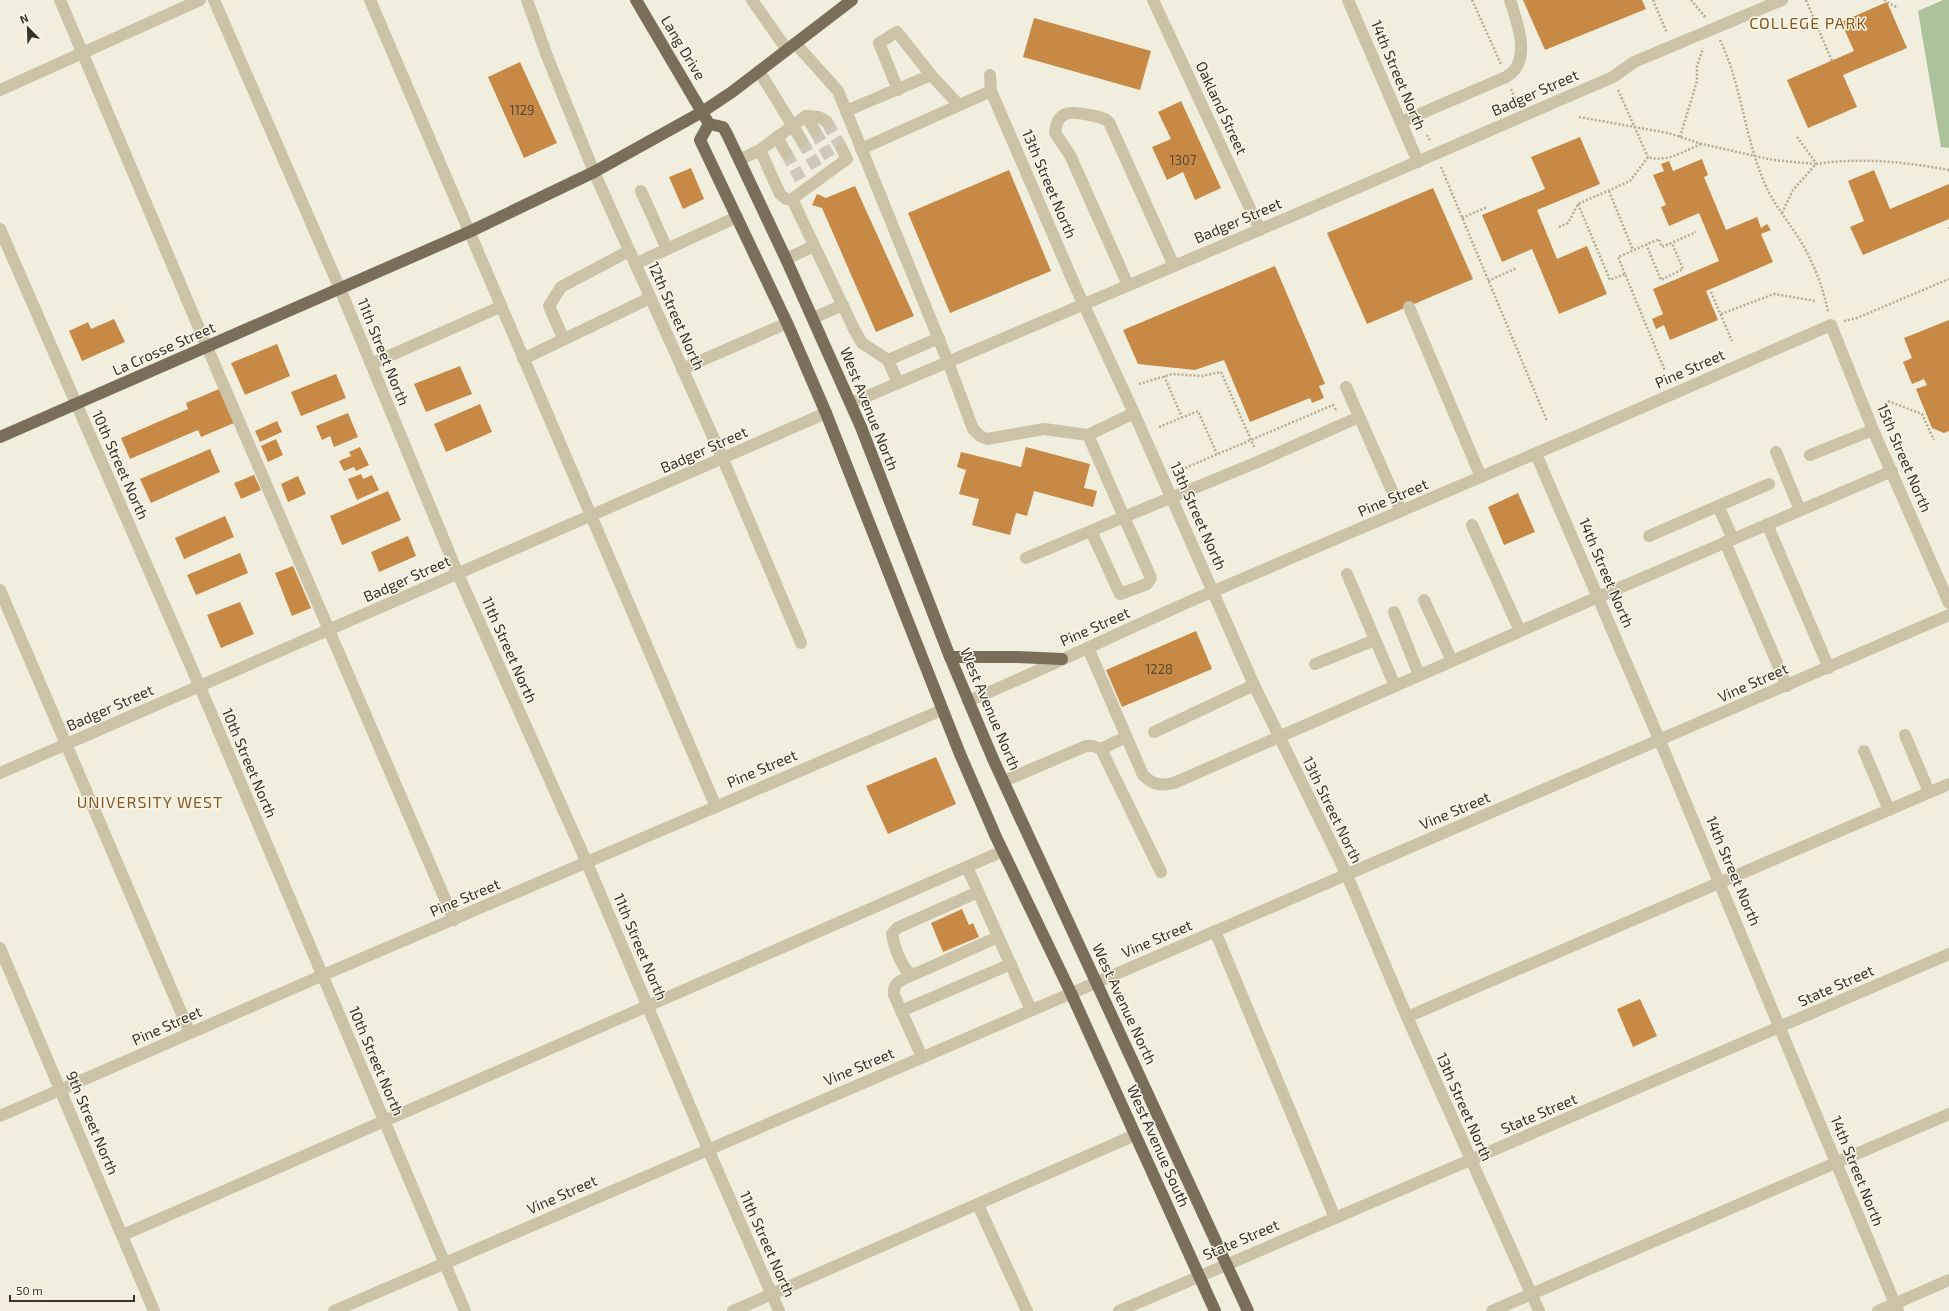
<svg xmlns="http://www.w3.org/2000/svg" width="1949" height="1311" viewBox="0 0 1949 1311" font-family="'Exo 2',sans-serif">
	<rect width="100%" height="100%" fill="#f2eedd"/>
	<polygon fill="#abc29c" points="1943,0 1949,0 1949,148 1941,147 1918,11"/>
	<g fill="#c78a46">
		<polygon points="1523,0 1642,0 1646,9 1545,50"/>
		<polygon points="1887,2 1907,48 1843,75 1857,107 1808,128 1787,80 1854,51 1841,22"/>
		<polygon points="1034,18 1151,51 1140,90 1023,57"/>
		<polygon points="520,62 557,143 524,158 488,77"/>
		<polygon points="1181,101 1221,188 1195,200 1183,172 1167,180 1152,147 1171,139 1158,112"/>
		<polygon points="1580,137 1600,184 1537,210 1557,259 1587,246 1607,294 1559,314 1532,249 1502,262 1482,215 1545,189 1531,157"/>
		<polygon points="1702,159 1708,175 1704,177 1726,230 1757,217 1761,228 1767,224 1771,230 1761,234 1773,262 1706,291 1718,320 1670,340 1664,325 1656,329 1652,319 1663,314 1653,289 1719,261 1699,213 1669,226 1661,207 1666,205 1653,175 1664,171 1661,164 1669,161 1673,171"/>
		<polygon points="691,168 704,199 683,209 669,177"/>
		<polygon points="1009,170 1051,271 950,313 908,213"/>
		<polygon points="1874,170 1890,209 1949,184 1949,219 1863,255 1850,227 1864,221 1848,181"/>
		<polygon points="855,186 914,316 876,332 822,208 812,205 817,194 826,198"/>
		<polygon points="1433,188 1473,279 1367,324 1327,233"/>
		<polygon points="1275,266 1325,384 1319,386 1324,398 1312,403 1310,398 1250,422 1224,360 1195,370 1138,364 1123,330"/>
		<polygon points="114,319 125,342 82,361 69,331 88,322 91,329"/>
		<polygon points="1949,320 1949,431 1944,433 1932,428 1916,389 1927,385 1924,379 1912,384 1903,362 1912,358 1904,338"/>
		<polygon points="277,344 290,376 245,395 231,363"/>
		<polygon points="460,366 472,394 426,412 414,384"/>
		<polygon points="336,374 346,398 301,416 291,392"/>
		<polygon points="219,389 234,423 201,437 198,430 130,459 121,438 188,409 186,403"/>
		<polygon points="480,404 492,432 446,452 434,424"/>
		<polygon points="348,413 358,437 334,447 330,436 322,440 316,426"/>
		<polygon points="277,421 282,432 260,442 255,431"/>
		<polygon points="276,439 283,455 268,462 261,446"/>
		<polygon points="360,447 369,465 356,471 354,467 344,471 339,461 351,456 349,452"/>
		<polygon points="1026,447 1090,464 1084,488 1097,491 1093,507 1034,491 1027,516 1016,513 1010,535 972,525 979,499 959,494 966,470 957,467 961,452 1021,467"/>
		<polygon points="210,449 220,472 151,503 140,479"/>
		<polygon points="361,474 363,479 372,475 379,490 357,500 348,479"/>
		<polygon points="254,475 261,490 241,499 234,483"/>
		<polygon points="298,476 306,494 288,502 281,484"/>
		<polygon points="388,491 401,520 342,545 330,516"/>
		<polygon points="1518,493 1535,532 1504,545 1488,507"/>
		<polygon points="225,516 234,537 184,559 175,538"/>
		<polygon points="408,536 416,556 379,572 371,552"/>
		<polygon points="240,553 248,573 196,595 187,575"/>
		<polygon points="293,566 311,608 292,616 275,573"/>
		<polygon points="240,602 254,634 221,648 207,615"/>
		<polygon points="1196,631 1212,669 1122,707 1106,670"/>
		<polygon points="936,757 956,804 888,834 866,786"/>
		<polygon points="962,909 969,925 973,923 979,937 943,952 931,923"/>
		<polygon points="1640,999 1657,1036 1633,1047 1617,1009"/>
	</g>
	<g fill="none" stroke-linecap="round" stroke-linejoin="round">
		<g stroke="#cdc8b9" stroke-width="12" stroke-dasharray="12 6" stroke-linecap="butt">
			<polyline points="827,122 842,149"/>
			<polyline points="815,131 830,158"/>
			<polyline points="802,141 817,168"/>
			<polyline points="786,153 801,180"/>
		</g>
		<g stroke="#b7ac92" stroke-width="2.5" stroke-dasharray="2 2" stroke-linecap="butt">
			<polyline points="1472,0 1501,64"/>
			<polyline points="1653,0 1667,33"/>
			<polyline points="1691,0 1706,18"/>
			<polyline points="1806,0 1832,61"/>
			<polyline points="1884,0 1898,8"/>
			<path d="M1720,40c21,44 24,92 42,137 8,22 23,40 36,60 14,22 25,49 30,75"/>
			<polyline points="1511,89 1518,105"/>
			<polyline points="1618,90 1648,157"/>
			<polyline points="1579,117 1668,133 1702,144 1773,160 1816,164"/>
			<polyline points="1427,135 1431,142"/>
			<polyline points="1680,137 1697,81 1697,66 1703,48"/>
			<polyline points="1797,137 1816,163"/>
			<polyline points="1441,167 1547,421"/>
			<polyline points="1609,191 1633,250"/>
			<polyline points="1578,204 1610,280 1625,274 1665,371"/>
			<path d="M1782,213l11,-23 23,-26c45,-7 89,-2 133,6"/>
			<polyline points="1462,218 1487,207"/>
			<path d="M1559,227l9,-4 10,-19 52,-23 18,-24c19,6 36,-6 53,-13"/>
			<polyline points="1949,227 1949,229"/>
			<polyline points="1646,244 1661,280 1683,269 1672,243"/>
			<polyline points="1625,274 1618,257 1659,239 1662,247 1696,232"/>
			<polyline points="1488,281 1517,268"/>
			<polyline points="1711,292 1732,341"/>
			<polyline points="1721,314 1774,294 1816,301"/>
			<polyline points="1844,321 1857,318 1949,279"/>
			<polyline points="1164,376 1182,417"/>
			<polyline points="1139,384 1172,374 1202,376 1221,372 1255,449"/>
			<polyline points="1888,401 1922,414 1934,440"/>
			<polyline points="1159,427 1198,411 1217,454"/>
			<polyline points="1178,471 1333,405 1337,412"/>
		</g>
		<g stroke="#cbc2a8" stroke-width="12">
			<polyline points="60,0 207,347 454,920"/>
			<polyline points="214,0 340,289 458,574 587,863 708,1149 779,1311"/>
			<polyline points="370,0 716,807"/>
			<polyline points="527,0 547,56 594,172 723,459 801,643"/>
			<polyline points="752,0 787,50"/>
			<polyline points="1153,0 1260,230"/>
			<polyline points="1348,0 1418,162"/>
			<polyline points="795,43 838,91 948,362 973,429 980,436 987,439 1044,429 1088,435 1124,517 1260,461 1359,417"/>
			<polyline points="759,71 802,141"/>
			<polyline points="990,75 991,91 1076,288 1134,413 1254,685 1347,875 1407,1017 1539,1311"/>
			<polyline points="0,90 200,0"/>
			<polyline points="898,90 879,43 897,32 931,75"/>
			<polyline points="846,111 931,75 959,105"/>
			<polyline points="806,116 815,131"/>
			<path d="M1401,122l105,-45c27,-15 11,-55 4,-77"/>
			<polyline points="777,137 786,153"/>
			<polyline points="842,149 847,159 792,199 854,329 862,343 888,360 898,383"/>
			<polyline points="861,149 991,91"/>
			<polyline points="760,150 806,116 819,117 827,122"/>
			<polyline points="739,160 760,150 780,194 786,199 792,199"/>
			<polyline points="641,191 667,249 737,217"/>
			<polyline points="0,229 200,687 465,1311"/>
			<polyline points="786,259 814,246"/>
			<polyline points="635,264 667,249"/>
			<path d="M1128,285l-58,-130 -15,-22c2,-23 16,-22 34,-18 8,1 14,2 20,7l65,144"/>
			<polyline points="1409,307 1481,477"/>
			<polyline points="813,318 843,305"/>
			<polyline points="563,338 549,306 561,287 629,251"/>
			<polyline points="523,359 650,298"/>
			<polyline points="888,360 939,338"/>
			<polyline points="371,364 500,307"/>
			<polyline points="682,369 787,323"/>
			<polyline points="1346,387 1401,511"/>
			<polyline points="851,403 1299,213 1613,77 1634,62 1782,0"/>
			<polyline points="1088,435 1134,413"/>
			<polyline points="1776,452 1800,510"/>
			<polyline points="1536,454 1660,741 1898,1311"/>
			<polyline points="1810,455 1873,430"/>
			<polyline points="1718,506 1769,484"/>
			<polyline points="1767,524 1829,668"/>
			<polyline points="1472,525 1520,631"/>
			<polyline points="1649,536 1718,506 1733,539"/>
			<polyline points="1725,542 1787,686"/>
			<polyline points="1026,558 1124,517 1151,578 1147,584 1120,594 1091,531"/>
			<polyline points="1347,574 1395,686"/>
			<polyline points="0,590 190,1033"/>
			<polyline points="1424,600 1452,661"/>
			<polyline points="1394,612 1419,675"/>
			<path d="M1088,648l55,127c10,10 17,11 31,8l424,-186 294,-126"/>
			<polyline points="1315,664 1375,640"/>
			<path d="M968,701c83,-34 163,-75 246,-110 206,-87 412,-176 617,-266l42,105 76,173"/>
			<polyline points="1154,732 1254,685"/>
			<polyline points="1905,735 1929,792"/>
			<polyline points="1101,749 1126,737"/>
			<polyline points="1864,751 1889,810"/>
			<polyline points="0,773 826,413"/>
			<polyline points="1004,781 1086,746 1093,746 1101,749 1161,872"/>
			<polyline points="967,867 1031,1010"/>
			<path d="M978,892l-81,36 -5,6c2,13 8,29 17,39l6,1 83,-37"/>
			<polyline points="1215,931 1335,1218"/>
			<polyline points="0,948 154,1311"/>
			<path d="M915,974c-11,5 -23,7 -21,21l28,62"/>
			<polyline points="901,1011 1011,964"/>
			<polyline points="1407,1017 1949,784"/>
			<polyline points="0,1116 321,976 942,710"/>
			<polyline points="978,1205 1027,1311"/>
			<polyline points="123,1235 1003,851"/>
			<polyline points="334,1311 1949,615"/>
			<polyline points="733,1311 1135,1135"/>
			<polyline points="1119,1311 1949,954"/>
			<polyline points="1492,1311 1949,1114"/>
			<polyline points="1878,1311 1949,1280"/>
		</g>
		<g stroke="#7a6d59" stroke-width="12">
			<polyline points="636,0 709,124 723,127 727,134 786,259 861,427 950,657 993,759 1248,1311"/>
			<polyline points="709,124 700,140 787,323 826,413 960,754 996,837 1071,993 1215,1311"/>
			<polyline points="0,437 469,232 594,172 702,112 732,92 852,0"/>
			<polyline points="950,657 1017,657 1062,659"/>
		</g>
	</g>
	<g text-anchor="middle" stroke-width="3" stroke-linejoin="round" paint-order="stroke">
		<g font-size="13" fill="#5c4830">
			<text x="522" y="115">1129</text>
			<text x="1183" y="165">1307</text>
			<text x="1159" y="674">1228</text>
		</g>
		<g font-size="15" fill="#383228" stroke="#faf7e9">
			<text transform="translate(683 48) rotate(59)" y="5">Lang Drive</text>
			<text transform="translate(1398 75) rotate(67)" y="5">14th Street North</text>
			<text transform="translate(1535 93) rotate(-24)" y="5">Badger Street</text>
			<text transform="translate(1221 108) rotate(65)" y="5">Oakland Street</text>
			<text transform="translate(1049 184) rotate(67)" y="5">13th Street North</text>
			<text transform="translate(1238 221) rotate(-23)" y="5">Badger Street</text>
			<text transform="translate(676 316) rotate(66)" y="5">12th Street North</text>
			<text transform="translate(164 349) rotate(-24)" y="5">La Crosse Street</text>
			<text transform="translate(383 352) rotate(68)" y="5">11th Street North</text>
			<text transform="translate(1690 369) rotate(-24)" y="5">Pine Street</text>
			<text transform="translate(869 409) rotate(68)" y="5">West Avenue North</text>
			<text transform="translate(704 450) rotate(-24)" y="5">Badger Street</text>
			<text transform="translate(1904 458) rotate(67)" y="5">15th Street North</text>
			<text transform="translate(120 465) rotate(66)" y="5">10th Street North</text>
			<text transform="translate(1393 498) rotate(-23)" y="5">Pine Street</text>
			<text transform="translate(1198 516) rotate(66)" y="5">13th Street North</text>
			<text transform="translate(1606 573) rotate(67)" y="5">14th Street North</text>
			<text transform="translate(407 579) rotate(-24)" y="5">Badger Street</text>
			<text transform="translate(1095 627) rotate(-24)" y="5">Pine Street</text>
			<text transform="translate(509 650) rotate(66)" y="5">11th Street North</text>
			<text transform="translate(1753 683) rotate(-24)" y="5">Vine Street</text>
			<text transform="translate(110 708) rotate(-24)" y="5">Badger Street</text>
			<text transform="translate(990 709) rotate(67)" y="5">West Avenue North</text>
			<text transform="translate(249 763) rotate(67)" y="5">10th Street North</text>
			<text transform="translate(762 769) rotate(-23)" y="5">Pine Street</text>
			<text transform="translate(1332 810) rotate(64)" y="5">13th Street North</text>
			<text transform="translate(1455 811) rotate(-23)" y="5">Vine Street</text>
			<text transform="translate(1733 871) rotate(67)" y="5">14th Street North</text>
			<text transform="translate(465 898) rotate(-23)" y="5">Pine Street</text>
			<text transform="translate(1157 939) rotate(-23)" y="5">Vine Street</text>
			<text transform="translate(640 947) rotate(67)" y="5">11th Street North</text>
			<text transform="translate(1836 986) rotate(-24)" y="5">State Street</text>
			<text transform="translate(1124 1004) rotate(65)" y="5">West Avenue North</text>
			<text transform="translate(167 1026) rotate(-24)" y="5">Pine Street</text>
			<text transform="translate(376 1061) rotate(67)" y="5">10th Street North</text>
			<text transform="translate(859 1067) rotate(-23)" y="5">Vine Street</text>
			<text transform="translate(1464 1107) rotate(66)" y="5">13th Street North</text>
			<text transform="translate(1539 1114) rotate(-23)" y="5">State Street</text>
			<text transform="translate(92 1123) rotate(67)" y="5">9th Street North</text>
			<text transform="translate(1158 1146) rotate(66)" y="5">West Avenue South</text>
			<text transform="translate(1857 1171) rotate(68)" y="5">14th Street North</text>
			<text transform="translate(562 1195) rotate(-24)" y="5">Vine Street</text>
			<text transform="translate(1241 1240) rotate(-23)" y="5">State Street</text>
			<text transform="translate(767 1244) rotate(66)" y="5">11th Street North</text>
		</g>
		<g font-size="16" letter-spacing="1" fill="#875621" stroke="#faf7e9">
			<text x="1808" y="29">COLLEGE PARK</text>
			<text x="150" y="808">UNIVERSITY WEST</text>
		</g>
	</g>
	<g transform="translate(28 28) rotate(337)" stroke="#faf7e9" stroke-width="3" paint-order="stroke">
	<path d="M0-3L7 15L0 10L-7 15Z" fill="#383228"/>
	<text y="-6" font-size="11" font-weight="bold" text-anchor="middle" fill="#383228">N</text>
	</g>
	<path d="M10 1295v6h124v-6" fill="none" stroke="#383228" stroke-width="2"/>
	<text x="16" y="1295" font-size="12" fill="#383228" stroke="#faf7e9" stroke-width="3" paint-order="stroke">50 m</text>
</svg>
